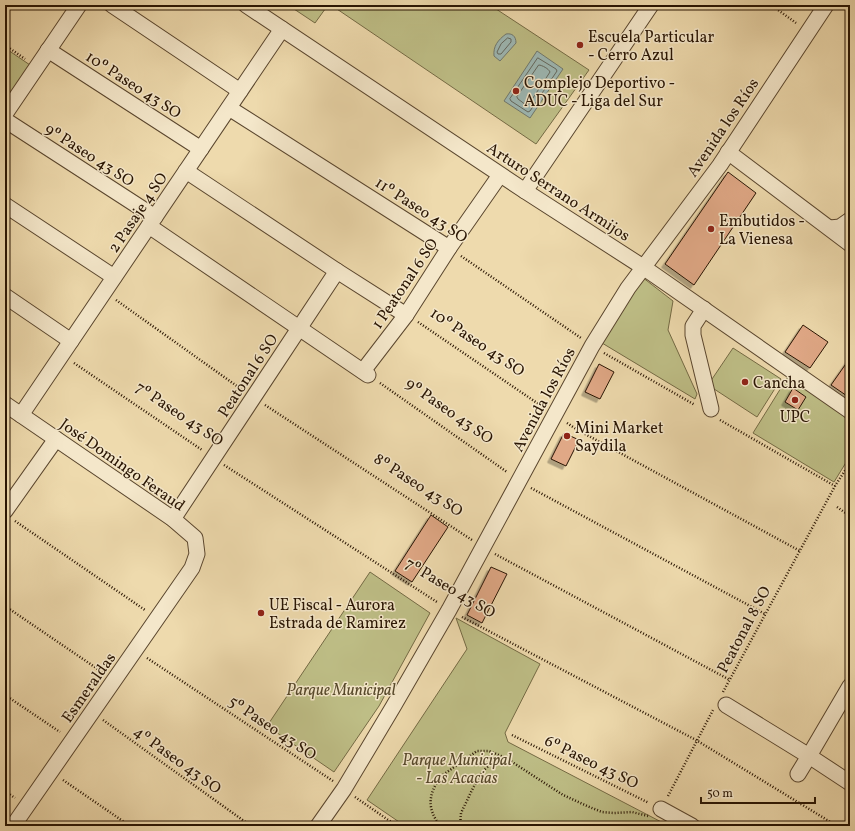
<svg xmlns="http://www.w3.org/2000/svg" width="855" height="831" viewBox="0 0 855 831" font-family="Vollkorn,serif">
	<defs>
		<filter id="shadow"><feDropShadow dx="-3.5" dy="3.5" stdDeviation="0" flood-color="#0004"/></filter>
	</defs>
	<rect width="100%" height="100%" fill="#eedaad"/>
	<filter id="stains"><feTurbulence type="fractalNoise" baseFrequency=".005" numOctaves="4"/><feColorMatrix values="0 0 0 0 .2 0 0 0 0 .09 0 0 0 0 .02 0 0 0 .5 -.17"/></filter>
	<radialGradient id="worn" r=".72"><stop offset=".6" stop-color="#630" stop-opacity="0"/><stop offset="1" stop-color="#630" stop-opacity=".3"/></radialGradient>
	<g fill="#bebe86" stroke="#746a44">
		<polygon points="288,5 328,5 315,23"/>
		<polygon points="331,5 490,5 589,70 536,144"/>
		<polygon points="5,48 33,67 5,108"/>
		<polygon points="642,277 673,301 668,330 697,394 695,399 602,343"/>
		<polygon points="733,348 781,379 757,417 708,385"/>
		<polygon points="789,375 850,416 850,456 834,482 753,433"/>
		<polygon points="370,572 430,613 379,706 334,772 267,726"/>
		<polygon points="456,618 540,664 505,733 508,742 669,826 405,826 367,800 467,649"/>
	</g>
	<g fill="#9db8b4" stroke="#6f776d">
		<path d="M506,34c6,-1 10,2 10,9l-16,18 -6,-5c-1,-10 4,-16 12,-22z"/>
		<polygon points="537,51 563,69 530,118 504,101"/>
	</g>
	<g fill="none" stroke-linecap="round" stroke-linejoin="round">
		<g stroke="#63665c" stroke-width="1">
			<polygon points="508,38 511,39 511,42 501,54 498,54 497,52 501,44"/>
			<polygon points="538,58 556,69 557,71 530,111 528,112 511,101 510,99"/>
			<path d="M539,65c3,0 10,4 11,7l-21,32 -3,1 -8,-6 -1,-2z"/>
		</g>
	</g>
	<g fill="#e0a886" stroke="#291503" filter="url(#shadow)">
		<polygon points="728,172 756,193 694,285 665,264"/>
		<polygon points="803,325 828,342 810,368 785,352"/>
		<polygon points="850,358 850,398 831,385"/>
		<polygon points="599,364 614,372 600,399 585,392"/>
		<polygon points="793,388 806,397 798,410 785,402"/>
		<polygon points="564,433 579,440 566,466 551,459"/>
		<polygon points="431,515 448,527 412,582 395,571"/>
		<polygon points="491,567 507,574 482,623 467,615"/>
	</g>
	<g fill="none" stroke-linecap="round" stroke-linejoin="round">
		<g stroke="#5a462e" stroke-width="17">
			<g id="minor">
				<polyline points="112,5 240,91"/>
				<polyline points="246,5 525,191 643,267 850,411"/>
				<polyline points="48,50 201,149"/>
				<polyline points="229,108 449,248"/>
				<polyline points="5,114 79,5"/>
				<polyline points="5,120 155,217"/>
				<polyline points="728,152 850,244"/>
				<polyline points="186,171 337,271 406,315"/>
				<polyline points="525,191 651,5"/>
				<polyline points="5,205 114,277"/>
				<polyline points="149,226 368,375"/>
				<polyline points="830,228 840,227 850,220"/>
				<polyline points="5,296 71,341"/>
				<polyline points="704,309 693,326 693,335 711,409"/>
				<polyline points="363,371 406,315 449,248 500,175"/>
				<polyline points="5,404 173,519 195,538 197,554 192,568 13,826"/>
				<polyline points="21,415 282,29"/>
				<polyline points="5,511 56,439"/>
				<polyline points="173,519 337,271"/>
				<polyline points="850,686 809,756 850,783"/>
				<polyline points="726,705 809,756 798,774"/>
				<polyline points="661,809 692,826"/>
				<polyline points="318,826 344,789 393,707 449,610 592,346 628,288 720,165 826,5"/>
			</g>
		</g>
		<g stroke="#291503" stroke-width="2.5" stroke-dasharray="1 2" stroke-linecap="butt">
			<polyline points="771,5 796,23"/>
			<polyline points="5,45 25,59"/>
			<polyline points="461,256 581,338"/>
			<polyline points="116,300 241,389"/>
			<polyline points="418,322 543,407"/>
			<polyline points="604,353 695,405"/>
			<polyline points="74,363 202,450"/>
			<polyline points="380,383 507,472"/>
			<polyline points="265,405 472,540"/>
			<polyline points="720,420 835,486"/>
			<polyline points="567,423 576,429 800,551"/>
			<polyline points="224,465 437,602"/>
			<polyline points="531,488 765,614"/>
			<polyline points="837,507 850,516"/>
			<polyline points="15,521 145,610"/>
			<polyline points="495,554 730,680"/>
			<polyline points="5,606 102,672"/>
			<polyline points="462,617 696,740 837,826"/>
			<polyline points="147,658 333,781"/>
			<polyline points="723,692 835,486 850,463"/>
			<polyline points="5,695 60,732"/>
			<polyline points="103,720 251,826"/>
			<polyline points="512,735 649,803"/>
			<polyline points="63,780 130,826"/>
			<polyline points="5,791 15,798"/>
			<polyline points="668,796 713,710"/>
			<polyline points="355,797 397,826"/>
			<path d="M440,826c-13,-18 -12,-30 0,-49l37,-26h12l17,7 57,37 24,11 15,6 12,1 18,-1 16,4"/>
			<polyline points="460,826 461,813 473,788 484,770 492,763 505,758"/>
		</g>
		<use href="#minor" stroke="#f4e7ca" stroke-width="15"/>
	</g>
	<g fill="#8f2418" stroke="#f4e7ca" stroke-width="1.5">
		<circle cx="580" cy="45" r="4"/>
		<circle cx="516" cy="91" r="4"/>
		<circle cx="711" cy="229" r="4"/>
		<circle cx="745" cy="382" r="4"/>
		<circle cx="795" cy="400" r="4"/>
		<circle cx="567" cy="436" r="4"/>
		<circle cx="261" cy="613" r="4"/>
	</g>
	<g text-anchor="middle" stroke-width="3" stroke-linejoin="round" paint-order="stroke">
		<g font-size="16" fill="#291503" stroke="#f4e7ca" text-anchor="start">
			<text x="588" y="42">Escuela Particular<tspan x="588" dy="18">- Cerro Azul</tspan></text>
			<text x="524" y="88">Complejo Deportivo -<tspan x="524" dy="18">ADUC - Liga del Sur</tspan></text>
			<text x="719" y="226">Embutidos -<tspan x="719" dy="18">La Vienesa</tspan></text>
			<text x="753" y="388">Cancha</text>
			<text x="795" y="422" text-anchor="middle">UPC</text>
			<text x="575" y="433">Mini Market<tspan x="575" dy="18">Saydila</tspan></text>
			<text x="269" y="610">UE Fiscal - Aurora<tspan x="269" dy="18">Estrada de Ramirez</tspan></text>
		</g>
		<g font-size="16" fill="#291503" stroke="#f4e7ca">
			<text transform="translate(134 84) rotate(33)" y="6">10º Paseo 43 SO</text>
			<text transform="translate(722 127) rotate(-56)" y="6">Avenida los Ríos</text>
			<text transform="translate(90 154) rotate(33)" y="6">9º Paseo 43 SO</text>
			<text transform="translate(559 191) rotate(33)" y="6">Arturo Serrano Armijos</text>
			<text transform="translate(422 209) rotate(33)" y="6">11º Paseo 43 SO</text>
			<text transform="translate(137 212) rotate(-56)" y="6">2 Pasaje 4 SO</text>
			<text transform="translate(404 283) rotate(-56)" y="6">1 Peatonal 6 SO</text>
			<text transform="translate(478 341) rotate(34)" y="6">10º Paseo 43 SO</text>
			<text transform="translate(247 375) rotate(-57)" y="6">Peatonal 6 SO</text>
			<text transform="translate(543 399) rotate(-62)" y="6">Avenida los Ríos</text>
			<text transform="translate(450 410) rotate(35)" y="6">9º Paseo 43 SO</text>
			<text transform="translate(180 413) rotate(34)" y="6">7º Paseo 43 SO</text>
			<text transform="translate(123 464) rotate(35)" y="6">José Domingo Feraud</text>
			<text transform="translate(419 484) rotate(33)" y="6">8º Paseo 43 SO</text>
			<text transform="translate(451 587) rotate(31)" y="6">7º Paseo 43 SO</text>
			<text transform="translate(743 629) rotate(-62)" y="6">Peatonal 8 SO</text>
			<text transform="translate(88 687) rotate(-55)" y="6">Esmeraldas</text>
			<text transform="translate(273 727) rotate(34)" y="6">5º Paseo 43 SO</text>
			<text transform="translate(178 759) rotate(36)" y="6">4º Paseo 43 SO</text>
			<text transform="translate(592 761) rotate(26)" y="6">6º Paseo 43 SO</text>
		</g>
		<g font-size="16" font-style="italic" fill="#56482a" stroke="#f4e7ca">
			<text x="341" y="695">Parque Municipal</text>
			<text x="457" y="765">Parque Municipal<tspan x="457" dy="18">- Las Acacias</tspan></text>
		</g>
	</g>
	<rect width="855" height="831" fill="none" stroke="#eedaad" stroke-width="20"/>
	<rect x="6" y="6" width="843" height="819" fill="none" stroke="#291503" stroke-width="2"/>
	<rect x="10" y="10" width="835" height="811" fill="none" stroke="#291503"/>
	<path d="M701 797v6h114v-6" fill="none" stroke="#291503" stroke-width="2"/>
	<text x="707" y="797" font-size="12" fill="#291503" stroke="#f4e7ca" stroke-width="3" paint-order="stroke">50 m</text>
	<rect width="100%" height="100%" filter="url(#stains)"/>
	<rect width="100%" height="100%" fill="url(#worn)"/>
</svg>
